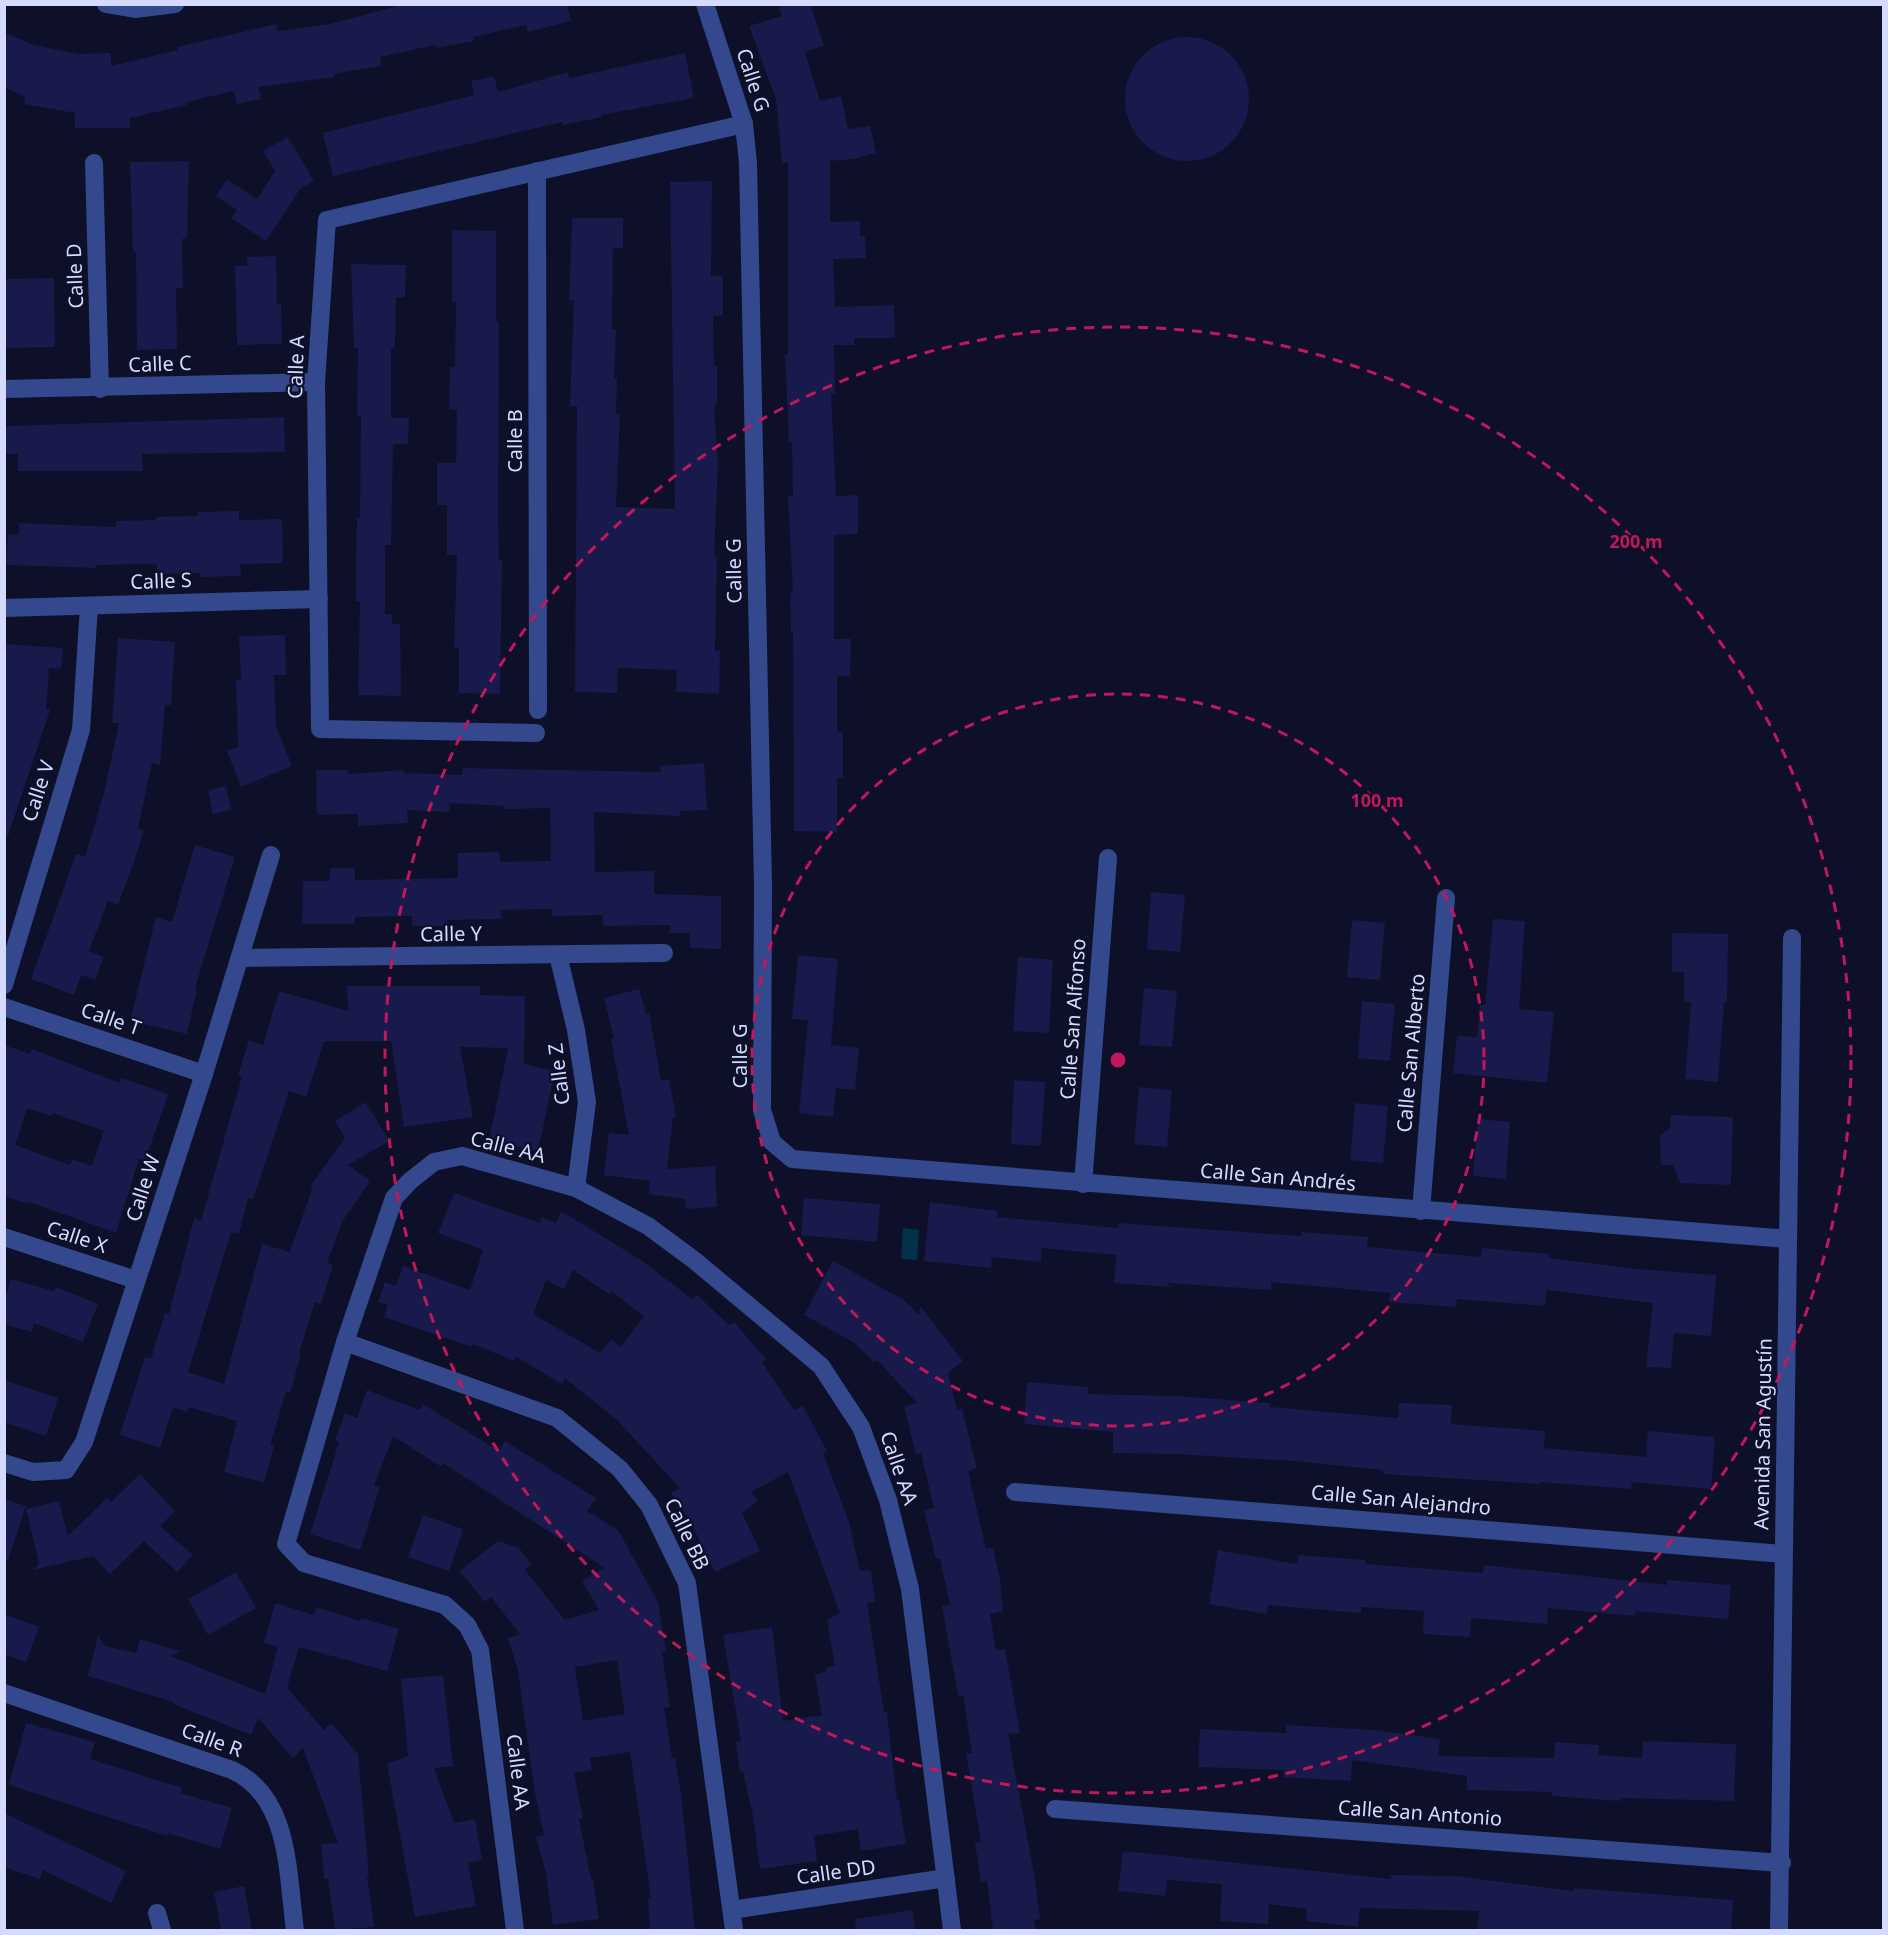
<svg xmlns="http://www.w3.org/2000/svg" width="1888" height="1935" viewBox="0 0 1888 1935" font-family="'Noto Sans',sans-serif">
	<rect width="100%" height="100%" fill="#0d1028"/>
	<polygon fill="#04314a" points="903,1228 919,1230 917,1260 901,1259"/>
	<g fill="#171a4b" fill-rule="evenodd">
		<polygon points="405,4 567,4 571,21 528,32 526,25 473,37 474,41 436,48 435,45 380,57 381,66 334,74 334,77 258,87 261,99 237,104 234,91 186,102 187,105 130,118 130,128 75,128 75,113 24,104 25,97 4,87 4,32 33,45 79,54 111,53 111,66 178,50 177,47 276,24 278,31 330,24"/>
		<polygon points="778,4 810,4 824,46 805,52 820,101 841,96 848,129 870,126 876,153 853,159 830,161 830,222 860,221 860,236 865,236 866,258 833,259 835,307 894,305 895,338 854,338 854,345 834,345 835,394 831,394 836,496 858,495 858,534 834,535 834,639 851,639 850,676 837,676 837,732 843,732 843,778 837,778 837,832 794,831 793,632 791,632 790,593 793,593 788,496 793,496 792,442 789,442 785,354 788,354 788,163 782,163 776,99 749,26 782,16"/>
		<circle cx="1187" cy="99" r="62"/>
		<polygon points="685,53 694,98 601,115 602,117 563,125 562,122 333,176 323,133 474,95 471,81 494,76 498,92 568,72 569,78"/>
		<polygon points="288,137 314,181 300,189 266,241 231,218 237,210 216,196 227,179 257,199 275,171 263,151"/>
		<polygon points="189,161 187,239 182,239 183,288 176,288 177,349 137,350 136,252 133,252 130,162"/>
		<polygon points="712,181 711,276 723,275 723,315 713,316 714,366 717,366 717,405 714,405 718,463 714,557 717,557 715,651 720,651 719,694 676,692 677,670 618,668 617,693 575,692 577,406 570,406 574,300 569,300 572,218 623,218 623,248 613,248 612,329 616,329 614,378 617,378 616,414 620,414 616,507 675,509 670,182"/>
		<polygon points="452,230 496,231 496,321 499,321 498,517 499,560 502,560 500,694 459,693 459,648 454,648 457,555 447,555 447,505 437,505 437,463 456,463 457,410 449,410 450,367 455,367 456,302 452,302"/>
		<polygon points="276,256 277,304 281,304 282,344 237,345 235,266 247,266 247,257"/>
		<polygon points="351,264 406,265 405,297 396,297 395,348 391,348 391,418 409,418 408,444 393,444 391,545 385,545 385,614 392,614 392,624 400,624 401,696 358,695 360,601 356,601 356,558 357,518 360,518 361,416 357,416 358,348 354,348"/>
		<polygon points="54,278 55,347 5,348 4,279"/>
		<polygon points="284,417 285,452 142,454 143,471 18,471 18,454 4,454 4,426"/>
		<polygon points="239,511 239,520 282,519 283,563 240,564 241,576 200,577 200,573 157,574 157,565 148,564 97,565 96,568 6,565 8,534 19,535 19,523 116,527 116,521 156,520 155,517 198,516 198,512"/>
		<polygon points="285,635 286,675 274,675 276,726 292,766 241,787 227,751 238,747 236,680 241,680 239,636"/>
		<polygon points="118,638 175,642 171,705 165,705 160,765 152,763 138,828 144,830 135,859 118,905 108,901 89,951 104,957 95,980 81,975 74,995 31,979 76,854 85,857 104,793 119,723 112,723"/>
		<polygon points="4,644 63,648 61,669 49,668 46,709 50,710 8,836 4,836"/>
		<polygon points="704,763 707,810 680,811 680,816 594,812 595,872 654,871 654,894 721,896 721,949 690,948 690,933 669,933 670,925 603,926 603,915 552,916 552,909 501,910 501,919 447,920 447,926 412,926 412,916 355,917 355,924 302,924 303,881 330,881 330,868 355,868 355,880 458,878 458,853 499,852 500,862 551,861 550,808 504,809 504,806 450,803 449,812 407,810 408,823 358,826 358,814 317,815 316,770 348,770 349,774 404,770 404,773 462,775 463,768 661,772 660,766"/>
		<polygon points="226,786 231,810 213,814 208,790"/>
		<polygon points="195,845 235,857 195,988 197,989 187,1034 130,1021 156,917 172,922"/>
		<polygon points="1151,892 1185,895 1180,952 1147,949"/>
		<polygon points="1493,919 1525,921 1519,1009 1554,1012 1547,1083 1453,1073 1457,1036 1477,1037 1480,1005 1485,1005"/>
		<polygon points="1352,920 1385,923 1380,980 1347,977"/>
		<polygon points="1672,933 1728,934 1727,1002 1724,1002 1718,1082 1685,1079 1691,1002 1684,1002 1684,972 1672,972"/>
		<polygon points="798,955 838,959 831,1045 859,1048 855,1090 836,1088 833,1117 799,1113 808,1020 792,1019"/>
		<polygon points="1018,957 1053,960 1049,1033 1013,1031"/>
		<polygon points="347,986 480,986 480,995 525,996 524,1064 555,1071 538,1151 489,1141 508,1048 460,1047 473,1117 404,1127 391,1041 324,1041 306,1097 289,1091 253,1199 248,1198 239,1234 231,1232 188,1372 224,1384 262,1244 290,1252 313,1186 309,1188 345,1138 335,1121 366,1102 389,1141 348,1165 370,1181 342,1222 327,1263 333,1265 321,1304 315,1302 299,1353 301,1354 290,1393 286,1392 270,1445 274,1446 264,1483 224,1472 237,1421 189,1407 187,1412 173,1407 160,1448 120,1435 145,1357 151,1359 165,1313 169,1314 194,1218 201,1221 242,1076 238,1075 249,1040 263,1045 279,991 348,1011"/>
		<polygon points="1144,988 1177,991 1172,1047 1139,1045"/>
		<polygon points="639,989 646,1014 649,1013 661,1081 669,1079 676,1117 673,1118 667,1169 715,1166 717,1207 686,1209 685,1199 649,1194 650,1181 604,1175 609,1133 629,1135 611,1039 614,1038 604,998"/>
		<polygon points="1362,1001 1395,1004 1390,1061 1358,1058"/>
		<path d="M4,1045l26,9 2,-5 88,34 1,-5 47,16 -23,67 -6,-2 -23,74 -87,-31 -1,2 -24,-8zM27,1108l24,8 2,-3 51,18 -12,35 -20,-7 -2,6 -55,-20z"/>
		<polygon points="1014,1080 1045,1082 1041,1146 1011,1144"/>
		<polygon points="1139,1087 1172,1090 1167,1147 1134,1144"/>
		<polygon points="1355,1103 1388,1106 1383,1163 1350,1160"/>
		<polygon points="1671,1115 1733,1117 1731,1185 1680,1183 1673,1165 1661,1165 1660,1135 1670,1128"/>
		<polygon points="1478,1119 1510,1122 1506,1179 1473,1176"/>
		<path d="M454,1193l86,30 2,-6 14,6 5,-11 13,7 67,41 51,39 4,-5 33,31 5,-3 32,37 -4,3 32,48 9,-4 24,45 -4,2 26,69 11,49 11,-1 4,32 -8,1 17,109h3l10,88h2l7,44 -45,7 -3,-22 -44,7 3,25 -57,8 -7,-53 -10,-44h-3l-4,-30 5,-1 -18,-106 49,-8 11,94 39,-6 -7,-40 11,-4 -1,-3 10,-2 -8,-46 13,-7 -52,-141 -37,20 7,9 -16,12 18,38 -45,21 -25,-51 -19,-28 9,-5 -64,-69 -51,-41 -3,6 -46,-27 -2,4 -41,-17 -1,3 -88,-30 4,-12 -10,-3 7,-20 11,4 7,-20 67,24 13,-40 -45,-17zM573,1270l36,24 2,-3 33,25 -23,31 -10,-8 -11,14 -67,-39 13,-34 18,9z"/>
		<polygon points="804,1198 880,1204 877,1242 801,1235"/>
		<polygon points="930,1202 997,1211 997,1217 1118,1228 1118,1223 1301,1236 1301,1232 1368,1237 1367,1247 1481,1257 1482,1248 1550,1254 1549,1258 1637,1269 1716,1275 1711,1336 1674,1333 1671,1368 1646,1367 1653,1303 1547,1290 1545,1306 1457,1299 1456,1307 1389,1302 1390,1293 1271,1282 1271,1290 1166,1283 1171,1287 1114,1283 1116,1255 1042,1248 1041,1262 992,1257 991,1268 924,1261"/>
		<polygon points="833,1261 904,1300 919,1315 920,1306 963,1361 948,1373 957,1410 962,1408 977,1468 968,1471 986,1549 993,1548 1000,1580 1003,1611 990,1614 996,1650 1005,1649 1020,1733 1008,1734 1034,1874 1040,1919 1034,1920 1036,1930 993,1930 987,1881 981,1882 975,1843 981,1842 966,1753 972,1753 963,1695 958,1696 942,1606 950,1605 940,1558 936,1559 924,1510 934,1508 921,1453 916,1455 904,1406 917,1403 877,1360 874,1362 853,1342 804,1315"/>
		<polygon points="11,1279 54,1291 56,1287 98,1304 83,1342 34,1323 32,1332 4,1324 4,1303"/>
		<polygon points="4,1380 58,1398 46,1436 4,1422"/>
		<polygon points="1027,1382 1088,1387 1088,1394 1176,1396 1270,1403 1270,1407 1398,1418 1399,1403 1452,1405 1451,1424 1545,1431 1544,1448 1646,1457 1648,1431 1715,1437 1711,1489 1632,1482 1631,1489 1541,1482 1541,1484 1383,1474 1383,1470 1294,1461 1175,1454 1113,1453 1113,1432 1024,1424"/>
		<path d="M367,1390l52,20 4,-6 76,47 6,-10 91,57 -9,13 31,19 40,72 8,49 -4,1 8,55 -6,1 8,50h3l6,36 14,136h-45l-2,-31h3l-21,-147 -40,6 2,12 -18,3 9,45 -4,1 12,60h2l6,40 -46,6 -7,-52 -10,-36 8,-2 -10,-47 -16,-117 -10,-33 12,-4 -29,-37 -6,5 -25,-31 38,-30 21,7 12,16 -6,6 40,50 34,-10 -17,-29 23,-13 -162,-105 -3,3 -47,-30 -19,50 6,1 -20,63 -50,-16 29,-92 -4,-2 10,-27 12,5zM617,1660l8,54 -42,7 -8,-54z"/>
		<polygon points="140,1474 175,1511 160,1526 193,1555 177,1572 144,1541 110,1574 93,1556 33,1570 39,1564 26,1509 59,1501 68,1536 107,1498 111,1502"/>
		<polygon points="4,1499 26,1506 8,1560 4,1559"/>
		<polygon points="423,1515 463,1529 449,1571 408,1557"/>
		<polygon points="1218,1550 1297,1564 1298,1555 1365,1560 1365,1564 1483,1573 1484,1565 1667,1585 1667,1580 1731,1585 1728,1619 1636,1611 1635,1616 1548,1608 1547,1624 1471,1618 1470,1637 1423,1634 1424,1611 1361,1607 1361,1613 1268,1605 1266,1614 1209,1604"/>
		<polygon points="236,1572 256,1608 208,1635 188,1599"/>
		<polygon points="275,1603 314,1615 317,1607 360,1621 361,1618 399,1629 387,1671 299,1647 287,1688 324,1730 331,1723 358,1754 369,1875 367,1876 374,1927 335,1930 328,1879 324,1879 321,1844 338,1843 303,1748 293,1758 258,1718 251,1735 173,1704 174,1702 88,1676 98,1636 105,1646 136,1653 140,1639 180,1651 171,1656 265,1694 278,1647 264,1643"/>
		<polygon points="4,1614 39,1627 26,1662 4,1654"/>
		<polygon points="443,1675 453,1766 434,1768 454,1823 475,1819 482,1860 468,1863 476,1906 415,1917 387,1764 408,1756 401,1679"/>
		<polygon points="26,1723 95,1742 90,1759 182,1788 180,1793 232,1808 220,1849 168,1833 167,1836 9,1785"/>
		<polygon points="1286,1725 1376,1730 1440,1739 1438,1756 1554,1758 1555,1742 1599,1745 1598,1755 1642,1758 1643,1741 1736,1744 1734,1801 1621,1798 1620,1801 1552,1796 1552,1792 1467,1790 1467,1776 1352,1760 1351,1781 1283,1777 1284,1770 1198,1767 1200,1729 1286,1733"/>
		<polygon points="4,1813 126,1871 111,1903 43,1870 40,1879 4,1867"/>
		<polygon points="1123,1851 1391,1879 1391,1875 1455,1876 1574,1891 1574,1888 1733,1900 1731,1930 1477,1930 1479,1911 1360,1908 1358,1927 1306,1921 1307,1909 1269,1904 1268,1924 1220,1921 1222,1884 1167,1880 1165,1896 1118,1891"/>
		<polygon points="244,1886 252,1930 221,1930 214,1892"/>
		<polygon points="913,1910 915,1930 856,1930 855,1919"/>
	</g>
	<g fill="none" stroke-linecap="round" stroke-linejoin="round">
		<g stroke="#33488d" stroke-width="18">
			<polyline points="106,4 135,9 175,4"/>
			<polyline points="705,4 744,124 748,163 763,886 762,1110 772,1142 792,1159 1788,1239"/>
			<polyline points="94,163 100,389"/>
			<polyline points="537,171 538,710"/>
			<polyline points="4,389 316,382"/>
			<polyline points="4,608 319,599"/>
			<polyline points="536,733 320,729 316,382 327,220 744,124"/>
			<polyline points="558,955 576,1030 587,1102 576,1188"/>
			<polyline points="240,958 664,953"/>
			<polyline points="4,985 81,730 89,606"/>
			<polyline points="4,1007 204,1074"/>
			<polyline points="1083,1184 1108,858"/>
			<polyline points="1421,1211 1446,898"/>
			<polyline points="4,1237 136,1280"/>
			<polyline points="345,1342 557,1418 620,1469 649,1505 687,1583 734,1930"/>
			<polyline points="4,1463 33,1472 66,1470 84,1442 204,1074 271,855"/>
			<polyline points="1015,1492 1783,1554"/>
			<path d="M4,1693l228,77c59,27 55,104 63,160"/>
			<polyline points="1055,1809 1782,1863"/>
			<polyline points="732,1910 946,1878"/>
			<polyline points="157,1913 162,1930"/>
			<polyline points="515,1930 480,1650 467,1625 445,1605 304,1563 286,1544 345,1342 394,1198 410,1181 434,1162 462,1156 576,1188 648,1226 694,1260 821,1366 861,1427 888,1500 910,1589 952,1930"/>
			<polyline points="1779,1930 1792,938"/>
		</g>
	</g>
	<g fill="none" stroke="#c2185b" stroke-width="3" stroke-dasharray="10 8">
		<circle cx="1118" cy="1060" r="366"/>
		<circle cx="1118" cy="1060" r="733"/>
	</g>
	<g text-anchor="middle" stroke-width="4.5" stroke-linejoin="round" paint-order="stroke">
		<g font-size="20" fill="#d4dbff" stroke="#0d1028">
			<text transform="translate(753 80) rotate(72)" y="7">Calle G</text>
			<text transform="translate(75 276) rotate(-92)" y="7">Calle D</text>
			<text transform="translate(160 364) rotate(-2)" y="7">Calle C</text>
			<text transform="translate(296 367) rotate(-88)" y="7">Calle A</text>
			<text transform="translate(515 441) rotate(-90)" y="7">Calle B</text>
			<text transform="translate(734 571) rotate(-91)" y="7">Calle G</text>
			<text transform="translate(161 581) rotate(-2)" y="7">Calle S</text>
			<text transform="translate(38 791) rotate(-72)" y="7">Calle V</text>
			<text transform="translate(451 934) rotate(-1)" y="7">Calle Y</text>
			<text transform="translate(111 1019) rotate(19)" y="7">Calle T</text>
			<text transform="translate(1073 1019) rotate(-86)" y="7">Calle San Alfonso</text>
			<text transform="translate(1411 1053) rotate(-85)" y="7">Calle San Alberto</text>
			<text transform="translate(740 1056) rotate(-90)" y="7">Calle G</text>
			<text transform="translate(559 1074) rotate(-97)" y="7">Calle Z</text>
			<text transform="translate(508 1147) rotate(14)" y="7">Calle AA</text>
			<text transform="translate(1278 1177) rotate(5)" y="7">Calle San Andrés</text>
			<text transform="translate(143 1188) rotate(-72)" y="7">Calle W</text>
			<text transform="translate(77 1237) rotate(18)" y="7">Calle X</text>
			<text transform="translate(1763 1434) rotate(-89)" y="7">Avenida San Agustín</text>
			<text transform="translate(899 1468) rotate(71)" y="7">Calle AA</text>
			<text transform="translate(1401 1500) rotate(5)" y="7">Calle San Alejandro</text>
			<text transform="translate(687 1534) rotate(64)" y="7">Calle BB</text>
			<text transform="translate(212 1740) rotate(20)" y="7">Calle R</text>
			<text transform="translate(518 1772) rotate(83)" y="7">Calle AA</text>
			<text transform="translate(1420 1813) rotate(4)" y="7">Calle San Antonio</text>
			<text transform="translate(836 1872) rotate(-8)" y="7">Calle DD</text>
		</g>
	</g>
	<circle cx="1118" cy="1060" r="9" fill="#c2185b" stroke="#0d1028" stroke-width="3"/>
	<g font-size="18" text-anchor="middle" font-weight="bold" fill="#c2185b" stroke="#0d1028" stroke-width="4.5" stroke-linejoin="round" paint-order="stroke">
		<text x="1636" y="548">200 m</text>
		<text x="1377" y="807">100 m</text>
	</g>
	<rect width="1888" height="1935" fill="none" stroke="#d4dbff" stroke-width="12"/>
</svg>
